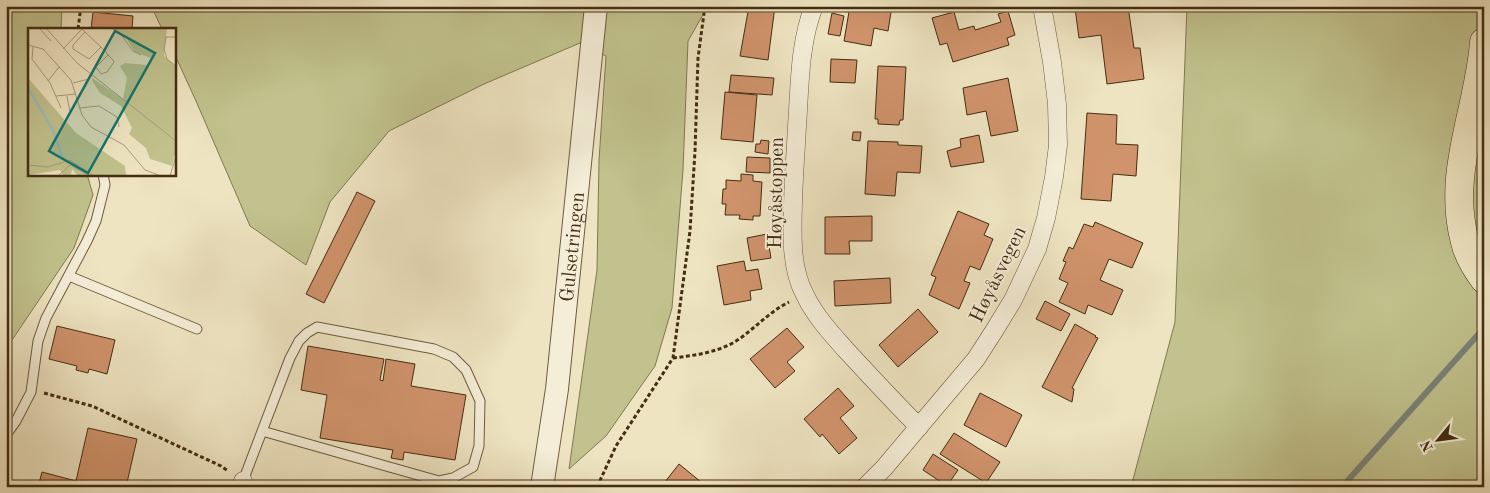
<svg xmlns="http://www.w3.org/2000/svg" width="1490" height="493" viewBox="0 0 1490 493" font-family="'Old Standard TT',serif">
	<rect width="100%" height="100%" fill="#eee4c1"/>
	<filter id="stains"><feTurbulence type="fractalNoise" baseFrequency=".004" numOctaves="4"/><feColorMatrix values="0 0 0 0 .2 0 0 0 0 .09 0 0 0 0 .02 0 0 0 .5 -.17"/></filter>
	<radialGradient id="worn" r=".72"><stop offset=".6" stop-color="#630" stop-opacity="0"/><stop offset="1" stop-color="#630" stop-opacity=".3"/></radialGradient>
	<g fill="#c1c28d" stroke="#827850">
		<polygon points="6,6 62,6 61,29 29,29 29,174 87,174 93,195 74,248 6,349"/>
		<polygon points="103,6 708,6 688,41 683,170 672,308 655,366 606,436 569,469 597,270 599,160 606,56 580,43 484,84 389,131 330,202 306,265 250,226 196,101 174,53 174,29 162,29 153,10"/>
		<polygon points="1187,6 1484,6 1484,487 1131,487 1175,322"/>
	</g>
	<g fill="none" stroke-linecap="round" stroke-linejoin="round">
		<polyline stroke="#7a8379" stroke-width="6" points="1342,487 1484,328"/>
	</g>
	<g fill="#d0936c" stroke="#442d13">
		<polygon points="749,6 775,6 768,60 740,56"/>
		<polygon points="850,6 892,6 888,31 874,28 871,46 844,41"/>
		<polygon points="1087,6 1128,6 1134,48 1140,48 1144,79 1107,84 1101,35 1079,38 1075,8"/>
		<polygon points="1008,11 1015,35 1007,38 1009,45 953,62 947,43 940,45 932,18 954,12 959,30 974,26 975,30 1001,22 998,14"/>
		<polygon points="93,12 133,16 132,29 91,29"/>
		<polygon points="832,13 844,16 840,36 828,34"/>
		<polygon points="831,59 857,60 855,83 830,82"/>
		<polygon points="878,66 906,67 903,120 900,120 899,125 878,124 878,119 875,119"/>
		<polygon points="731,75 774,78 772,95 729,92"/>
		<polygon points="1008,78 1018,131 991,136 986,111 967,115 963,88"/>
		<polygon points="725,92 757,95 753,142 721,139"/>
		<polygon points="1087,113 1117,115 1116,144 1138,145 1136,176 1113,174 1111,201 1081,199"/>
		<polygon points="853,132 861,132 860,141 852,140"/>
		<polygon points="979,135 984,162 951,167 947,151 961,147 960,139"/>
		<polygon points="761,140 769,141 768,154 755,152 756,144 760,144"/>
		<polygon points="868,141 898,142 898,145 922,146 920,173 897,172 895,196 865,194"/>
		<polygon points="747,157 770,158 770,173 746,172"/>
		<polygon points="741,174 753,175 753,181 762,182 760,216 753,216 753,220 739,219 740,215 725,215 726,204 722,204 723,189 726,189 726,180 741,181"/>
		<polygon points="357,192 375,201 324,303 306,294"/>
		<polygon points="958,211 989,224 984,235 993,239 980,270 970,266 964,281 970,283 959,309 929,295 936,277 931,275"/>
		<polygon points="872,216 872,241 849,241 850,254 825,254 825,217"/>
		<polygon points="1095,222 1143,243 1132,268 1109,259 1100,280 1123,290 1112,315 1088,305 1085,314 1059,302 1068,283 1059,279 1066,262 1063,261 1069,247 1073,249 1084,224 1093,227"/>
		<polygon points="767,234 771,258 751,261 747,238"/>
		<polygon points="744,261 746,271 758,269 762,289 750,291 751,300 724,305 717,266"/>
		<polygon points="890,278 891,303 835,306 834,281"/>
		<polygon points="1045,301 1070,314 1061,331 1036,319"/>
		<polygon points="918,309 938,332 898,367 879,345"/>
		<polygon points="1075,324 1096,336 1095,337 1098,338 1072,388 1074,389 1072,402 1042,387"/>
		<polygon points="57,326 115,340 107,374 89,369 88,373 76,370 77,366 49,359"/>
		<polygon points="787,328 804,347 787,362 795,371 775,388 750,359"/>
		<polygon points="308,346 384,359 380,380 383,381 386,359 415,364 411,386 466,395 455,460 404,452 403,460 391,458 393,450 320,438 327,395 301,390"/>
		<polygon points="1484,350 1484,365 1481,366 1479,351"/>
		<polygon points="838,388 854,406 840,418 857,438 839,454 822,434 820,437 804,419"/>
		<polygon points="980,393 1022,415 1006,447 964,425"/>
		<polygon points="88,428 137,439 126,487 38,487 42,472 76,481"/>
		<polygon points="954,433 1000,462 986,483 940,454"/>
		<polygon points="933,454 958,470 947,486 923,470"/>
		<polygon points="679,464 701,482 697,487 661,487"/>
	</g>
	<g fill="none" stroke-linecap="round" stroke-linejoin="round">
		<g stroke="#6e5b3e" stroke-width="11">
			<g id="service">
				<polyline points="69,276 197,329"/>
				<polyline points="6,435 16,421 31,392 38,341 46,318 87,241 96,221 105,185 103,174"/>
				<polyline points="243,481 290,358 299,341 307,333 317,327 434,349 453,357 466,370 480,401 479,446 473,467 453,478 439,481 262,431"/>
			</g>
		</g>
		<g stroke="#6e5b3e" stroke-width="19">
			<g id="minor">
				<path d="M814,6c-15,38 -14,80 -17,120 -2,40 -6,81 -4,122 1,15 5,34 12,47 10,21 26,38 41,55 24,26 48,52 73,77"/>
				<polyline points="241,487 243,481"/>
				<polyline points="865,487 884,468 976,359 994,331 1013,300 1037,249 1046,218 1054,177 1058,145 1057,104 1052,62 1042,6"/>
			</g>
		</g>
		<g stroke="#6e5b3e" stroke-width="24">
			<g id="tertiary">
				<path id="s1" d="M542,487l15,-98 39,-383"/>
			</g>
		</g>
		<g stroke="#442d13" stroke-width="29">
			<path id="primary" d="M1484,42c-5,68 -38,131 -19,200 3,13 11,26 19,37"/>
		</g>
		<g stroke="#442d13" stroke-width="3" stroke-dasharray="4 2.5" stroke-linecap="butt">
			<polyline points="78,29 81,6"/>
			<path d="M673,358c24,-3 49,-6 69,-21 16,-12 29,-26 47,-35"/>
			<polyline points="44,393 92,406 221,466 228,471"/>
			<polyline points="597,487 616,446 673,358 690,231 695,151 698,58 705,6"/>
		</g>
		<use href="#service" stroke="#f4edd7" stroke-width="9"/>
		<use href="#minor" stroke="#f4edd7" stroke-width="18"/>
		<use href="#tertiary" stroke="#f4edd7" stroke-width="22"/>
		<use href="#primary" stroke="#eee4c1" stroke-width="28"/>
	</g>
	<g text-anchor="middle" stroke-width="4" stroke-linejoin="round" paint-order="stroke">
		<g font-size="20" fill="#442d13" stroke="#f4edd7">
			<text transform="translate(775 193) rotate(-89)" y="7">Høyåstoppen</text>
			<text dy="7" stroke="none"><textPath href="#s1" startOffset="242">Gulsetringen</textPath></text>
			<text transform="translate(997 274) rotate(-64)" y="7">Høyåsvegen</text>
		</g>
	</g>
	<g transform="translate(28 28)">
		<rect width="148" height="148" fill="#eee4c1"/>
		<path d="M82,0h57l-3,28 12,11v83l-4,16 -22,-7 -4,-11 -17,-14 3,-6 -11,-22 -21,-13 -7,-11 -1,-4 31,21 4,-21 -7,-12 5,-3 22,2 4,-7 -16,-6 -9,-14zM0,50l48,55 49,33 1,9h-49l-5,-6 -1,6h-8l-3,-5 -32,5z" fill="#c1c28d"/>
		<path fill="none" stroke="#9ebcbd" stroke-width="2.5" d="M0,60l25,42 10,29"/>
		<path fill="none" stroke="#aa9b7b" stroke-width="1" d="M11,0l12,13M18,0l31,35 99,78M53,0l24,23 3,4 5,5 1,2 -7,10 -6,2 -5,-7 12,-12M88,0l17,23 8,4M57,4l-12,13v4l16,10 12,-12M148,9h-10l-2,12 3,10 9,7M0,17l15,4 28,31 11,35 9,12 33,18 21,25 16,6M5,19l-1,12 18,24 11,25M35,21l20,-21M20,53l11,-14M45,55l16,-4M28,68l20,-2M39,68l3,16M51,80l20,-2 18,11 2,10M0,137l20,2 22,-7 24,16M30,148l12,-11 20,11M142,148l6,-20"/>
		<path fill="#0f766e" fill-opacity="0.15" stroke="#0f766e" stroke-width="2.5" d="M87,3l40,22 -67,120 -39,-22z"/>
		<rect width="148" height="148" fill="none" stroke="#442d13" stroke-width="2.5"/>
	</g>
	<rect width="1490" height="493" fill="none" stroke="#eee4c1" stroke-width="25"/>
	<rect x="8" y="8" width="1475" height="478" fill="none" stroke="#442d13" stroke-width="2.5"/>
	<rect x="12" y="12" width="1465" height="468" fill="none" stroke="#442d13"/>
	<g transform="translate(1438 440) rotate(241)" stroke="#f4edd7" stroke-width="4" paint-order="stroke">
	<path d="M0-4L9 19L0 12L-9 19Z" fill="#442d13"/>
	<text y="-8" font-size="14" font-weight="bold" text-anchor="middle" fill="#442d13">N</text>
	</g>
	<rect width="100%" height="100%" filter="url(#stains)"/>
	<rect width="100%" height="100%" fill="url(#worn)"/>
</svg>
